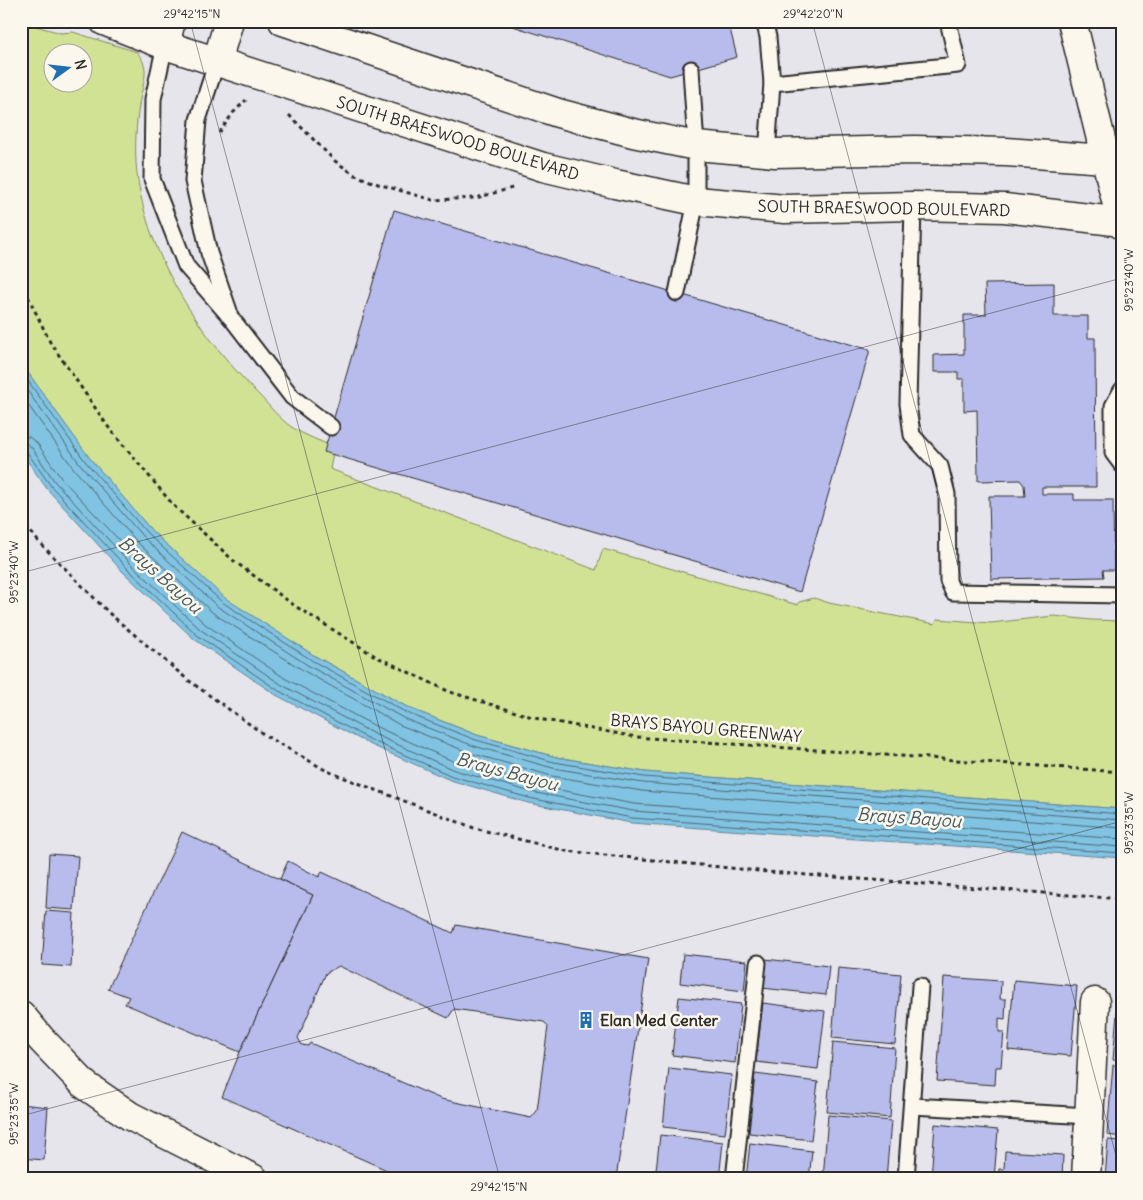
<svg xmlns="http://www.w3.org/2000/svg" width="1143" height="1200" viewBox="0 0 1143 1200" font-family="Delius,sans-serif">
	<rect width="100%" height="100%" fill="#e7e5ec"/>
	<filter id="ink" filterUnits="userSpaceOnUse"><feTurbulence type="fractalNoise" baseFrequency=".02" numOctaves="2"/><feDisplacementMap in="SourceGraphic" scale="10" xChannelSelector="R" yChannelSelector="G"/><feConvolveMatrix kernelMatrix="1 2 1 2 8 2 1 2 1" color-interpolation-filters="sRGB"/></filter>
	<g filter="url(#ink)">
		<path fill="#d2e295" stroke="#7e8660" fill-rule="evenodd" d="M21,22l40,11 12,-1 64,20c4,5 7,10 8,17 1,12 -5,25 -6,37 -3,19 -4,38 -3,57 7,88 61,169 122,231 11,11 21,25 35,34 13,8 27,13 41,19l-4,22 266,101 7,-21 195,56 1,-3 15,-4 15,5 106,21 2,-5 54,4 63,-7 37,4 31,1v188l-477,-37 -89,-15 -79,-22 -68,-27 -94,-52 -90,-57 -73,-68 -63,-73 -63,-88 -5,-10zM52,52h30v30h-30z"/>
		<polygon fill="#81c3e2" stroke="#5f8699" points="21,360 26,370 89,457 152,531 225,598 315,656 409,708 477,735 556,757 645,772 1122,809 1122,858 631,823 528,803 450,780 369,744 276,695 194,639 123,572 47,489 21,452"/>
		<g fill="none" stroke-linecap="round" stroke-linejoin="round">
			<g stroke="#4d6874" stroke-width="1">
				<polyline points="21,371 85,461 148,534 222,602 313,661 407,713 476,740 554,762 644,777 1122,814"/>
				<polyline points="21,382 80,464 144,538 218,607 309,666 405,719 474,746 553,768 643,783 1122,820"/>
				<polyline points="21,395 74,469 138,543 213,613 306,672 400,725 470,753 552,776 642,791 1122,828"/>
				<polyline points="21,436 29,437 37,443 61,478 137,559 205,624 286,679 377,727 457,763 533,785 634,804 1122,839"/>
				<polyline points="21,444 27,444 32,448 55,482 131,564 201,630 282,685 374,734 454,770 531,792 633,811 1122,847"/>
				<polyline points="21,450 27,452 51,486 127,568 197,635 279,691 371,740 452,776 529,798 632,818 1122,853"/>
			</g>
		</g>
		<g fill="#b7bced" stroke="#2b2b2b" fill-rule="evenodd">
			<polygon points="497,21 728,21 737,57 670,76"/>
			<polygon points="394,210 870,350 800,592 324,452"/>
			<polygon points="1054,283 1054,316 1088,316 1088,338 1095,338 1096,487 1042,487 1042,494 1074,494 1074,500 1113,500 1114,570 1103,570 1104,577 991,579 989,496 1025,496 1024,485 1020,480 978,481 977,410 964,411 964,379 958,379 958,372 934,372 934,355 964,354 964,315 986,315 985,284"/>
			<polygon points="21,829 27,830 23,880 21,879"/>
			<polygon points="182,832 313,895 240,1052 125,1004 129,997 108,989"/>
			<polygon points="49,854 78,856 74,910 46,908"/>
			<path d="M288,861l31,16 3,-5 131,61 3,-8 192,34 -32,220h-209l-185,-82 18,-45 73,-157 -33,-16zM339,966l109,52 6,-9 90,13 4,4 -11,85 -6,7 -90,-19 -131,-56 -2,3 -6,-1 -4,-7 28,-65z"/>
			<polygon points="21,882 24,882 21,917"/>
			<polygon points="46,911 74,913 71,967 42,965"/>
			<polygon points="683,954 747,961 744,991 680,983"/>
			<polygon points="765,959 829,966 826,995 762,988"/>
			<polygon points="838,968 901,974 895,1044 832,1038"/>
			<polygon points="944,977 1001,981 1000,999 1006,999 1005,1019 999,1018 999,1032 1004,1032 1001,1067 996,1067 995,1085 937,1081"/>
			<polygon points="1014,980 1077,986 1071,1056 1008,1050"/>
			<polygon points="1119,990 1122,990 1122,1061 1113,1060"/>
			<polygon points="679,997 741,1004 735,1063 672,1055"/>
			<polygon points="763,1003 825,1011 818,1069 756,1062"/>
			<polygon points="833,1042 895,1048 890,1118 827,1112"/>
			<polygon points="1113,1065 1122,1066 1122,1137 1107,1135"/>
			<polygon points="669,1068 732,1075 725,1134 663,1127"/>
			<polygon points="755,1074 818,1082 811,1140 749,1133"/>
			<polygon points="21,1104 48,1107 44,1160 21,1158"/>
			<polygon points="828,1115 891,1121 886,1179 823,1179"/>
			<polygon points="935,1124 998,1130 994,1179 931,1179"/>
			<polygon points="660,1135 723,1142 719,1179 655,1179"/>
			<polygon points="1108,1140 1122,1141 1122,1179 1105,1179"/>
			<polygon points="750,1143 812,1151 809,1179 746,1179"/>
			<polygon points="1005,1151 1063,1155 1062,1179 998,1179 999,1169 1004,1169"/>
		</g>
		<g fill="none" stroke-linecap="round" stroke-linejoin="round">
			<g stroke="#2b2b2b" stroke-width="19">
				<g id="lane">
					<polyline points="764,21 768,37 772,83"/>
					<polyline points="165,45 153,99 152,179 186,266 232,319 292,397 331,427"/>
					<polyline points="217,61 198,120 193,181 209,253 229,311"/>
					<polyline points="767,153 772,83 958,65 948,21"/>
					<polyline points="913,206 908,404 912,435 940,466 947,494 948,581 953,592 1122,595"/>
					<polyline points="677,293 696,201 696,146 691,69"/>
					<polyline points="1122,390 1113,406 1113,453 1122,465"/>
					<polyline points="912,1106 1089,1116"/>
					<polyline points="734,1179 758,963"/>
					<polyline points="906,1179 920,986"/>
				</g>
			</g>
			<g stroke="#2b2b2b" stroke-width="31">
				<g id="street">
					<polyline points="21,1015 41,1039 85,1085 130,1116 254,1179"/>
					<polyline points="1086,1179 1095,1002"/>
				</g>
			</g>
			<g stroke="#2b2b2b" stroke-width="31">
				<g id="secondary">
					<polyline points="104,21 165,45 543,167 615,184 696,201 785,209 913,206 1005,208 1122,222"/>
					<polyline points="283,21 558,113 633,133 696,146 775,153 915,150 1006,152 1105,159 1122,163"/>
					<polyline points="165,45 171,21"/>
					<polyline points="217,61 229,21"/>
				</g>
			</g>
			<g stroke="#2b2b2b" stroke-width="31">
				<polyline id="primary" points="1072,21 1122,225"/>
			</g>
			<g stroke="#2b2b2b" stroke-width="3" stroke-dasharray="4 4" stroke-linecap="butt">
				<polyline points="289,115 335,161 355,175 378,184 433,200 476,198 516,187"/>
				<polyline points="219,133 233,113 246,100"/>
				<polyline points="21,282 50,342 109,428 174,506 234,561 295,606 375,656 450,692 539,719 636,737 1122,772"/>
				<polyline points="21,520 38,541 110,614 188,680 266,736 327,771 474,828 566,851 768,872 1122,899"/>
			</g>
			<use href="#lane" stroke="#fbf7ec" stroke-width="15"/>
			<use href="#street" stroke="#fbf7ec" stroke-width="28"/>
			<use href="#secondary" stroke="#fbf7ec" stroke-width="28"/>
			<use href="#primary" stroke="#fbf7ec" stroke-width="28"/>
		</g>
	</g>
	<path fill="none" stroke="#2b2b2b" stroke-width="1" stroke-opacity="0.45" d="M190,21l310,1158M812,21l310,1157M21,30l35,-9M21,573l1101,-295M21,1116l1101,-295"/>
	<defs>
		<g id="building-bare" transform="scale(1.35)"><path d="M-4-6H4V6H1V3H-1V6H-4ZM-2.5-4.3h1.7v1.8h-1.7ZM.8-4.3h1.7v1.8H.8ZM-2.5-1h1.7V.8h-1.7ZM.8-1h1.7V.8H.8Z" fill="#1f6fb2" stroke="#fbf7ec" stroke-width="2.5" paint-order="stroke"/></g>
	</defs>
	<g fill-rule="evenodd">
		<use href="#building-bare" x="586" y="1020"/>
	</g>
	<g text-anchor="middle" stroke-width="5" stroke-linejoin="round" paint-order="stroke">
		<g font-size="16" fill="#2b2b2b" stroke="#fbf7ec">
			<text transform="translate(458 138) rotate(17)" y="6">SOUTH BRAESWOOD BOULEVARD</text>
			<text transform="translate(884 208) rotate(1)" y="6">SOUTH BRAESWOOD BOULEVARD</text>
			<text transform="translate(706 728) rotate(5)" y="6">BRAYS BAYOU GREENWAY</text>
		</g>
		<g font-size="16" font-weight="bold" fill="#2b2b2b" stroke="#fbf7ec" text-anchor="start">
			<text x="600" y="1026">Elan Med Center</text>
		</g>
		<g font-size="18" font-style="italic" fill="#455962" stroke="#fbf7ec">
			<text transform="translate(160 575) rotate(42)" y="6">Brays Bayou</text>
			<text transform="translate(507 772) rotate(15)" y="6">Brays Bayou</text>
			<text transform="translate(909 818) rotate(4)" y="6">Brays Bayou</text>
		</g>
	</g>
	<rect width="1143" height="1200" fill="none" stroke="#fbf7ec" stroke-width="55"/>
	<g transform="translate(68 68) rotate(75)"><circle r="24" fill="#fbf7ec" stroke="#a8a59f"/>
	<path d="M0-4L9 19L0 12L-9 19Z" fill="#1f6fb2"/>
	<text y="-8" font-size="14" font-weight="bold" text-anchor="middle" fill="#2b2b2b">N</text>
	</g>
	<rect x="28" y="28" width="1088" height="1144" fill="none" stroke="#2b2b2b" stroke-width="2"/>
	<g font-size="12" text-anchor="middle" fill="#2b2b2b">
		<text x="192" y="18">29°42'15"N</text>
		<text x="813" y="18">29°42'20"N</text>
		<text transform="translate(1129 280) rotate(-90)" y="4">95°23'40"W</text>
		<text transform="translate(14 572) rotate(-90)" y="4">95°23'40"W</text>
		<text transform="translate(1129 823) rotate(-90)" y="4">95°23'35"W</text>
		<text transform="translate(14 1114) rotate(-90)" y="4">95°23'35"W</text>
		<text x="499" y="1191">29°42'15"N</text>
	</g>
</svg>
